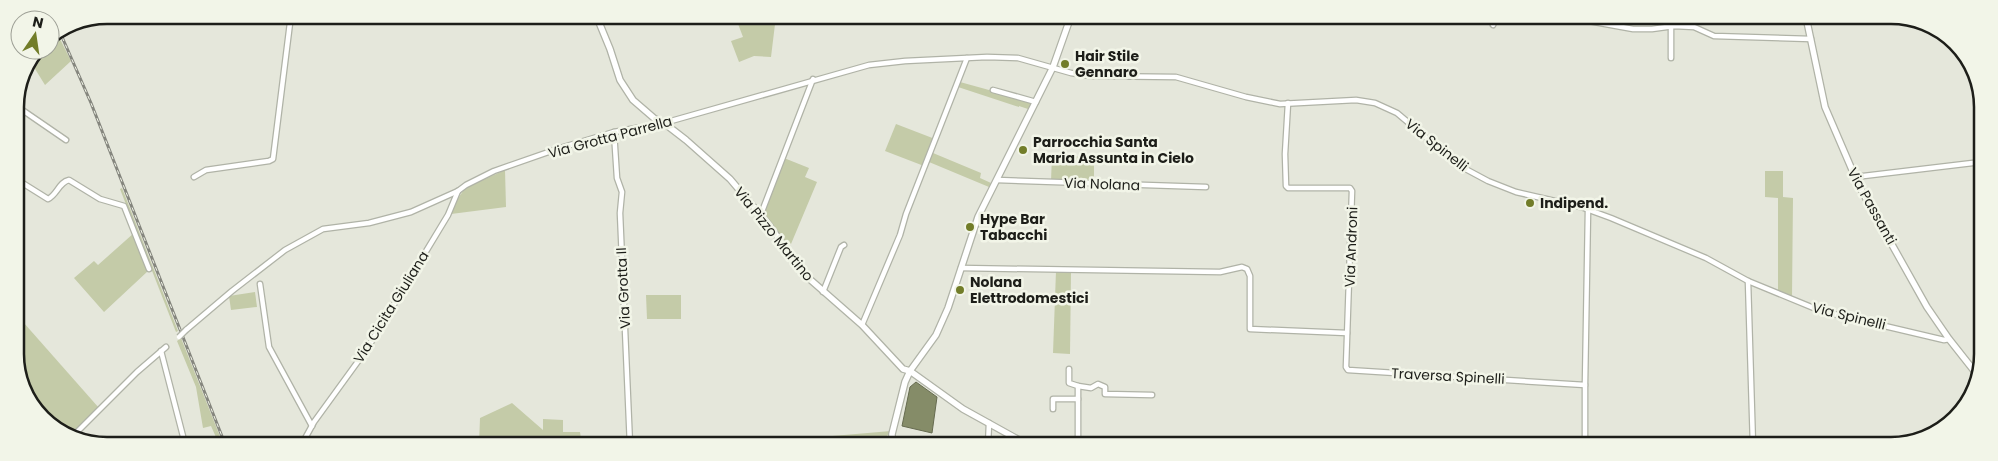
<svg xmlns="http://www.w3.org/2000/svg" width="1998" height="461" viewBox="0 0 1998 461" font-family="Poppins,sans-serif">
	<rect width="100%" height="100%" fill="#e5e7db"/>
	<g fill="#c4cba8">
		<polygon points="735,16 776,16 771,57 754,56 739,62 731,41 743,37"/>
		<path d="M60,39l11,22 -26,24 -13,-21c4,-10 6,-14 18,-14v-5z"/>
		<polygon points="960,82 1032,102 1028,109 1019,106 1019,107 958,87"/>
		<polygon points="896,124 935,139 924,166 885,151"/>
		<polygon points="933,153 981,173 980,178 991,183 989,187 929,162"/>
		<polygon points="1052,156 1094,157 1094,182 1051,181"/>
		<polygon points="784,158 809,168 805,177 817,182 791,244 786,240 784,243 763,213"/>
		<polygon points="505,170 506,207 451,214 457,200 465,188"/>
		<polygon points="1765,171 1783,171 1783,197 1793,198 1792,297 1778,291 1778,198 1765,197"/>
		<polygon points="122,188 178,331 176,332 120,189"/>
		<polygon points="134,233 148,271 104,312 74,278 94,261 98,265"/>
		<polygon points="1056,271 1071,272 1070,354 1053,353"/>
		<polygon points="255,292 257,307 231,310 229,296"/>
		<polygon points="646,295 681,295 681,319 647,319"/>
		<polygon points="16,314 99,408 72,435 42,419 17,373"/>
		<polygon points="181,338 223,444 219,444 211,426 203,428 196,387 177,341"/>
		<polygon points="512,403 543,430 543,419 563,420 563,432 580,432 582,445 479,445 480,418"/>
		<polygon points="891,431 880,445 763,445 762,442"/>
	</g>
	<polygon fill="#858c68" stroke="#666b50" points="916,382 937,397 932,433 902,426 910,387"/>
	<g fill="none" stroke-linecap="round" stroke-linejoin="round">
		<g stroke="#b0b3a7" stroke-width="7">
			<g id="minor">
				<polyline points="1561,16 1633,29 1652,29 1674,26 1694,27 1714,36 1811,39"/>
				<polyline points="1493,25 1497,16"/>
				<polyline points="1671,58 1671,26"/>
				<polyline points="993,90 1036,102"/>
				<polyline points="1288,103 1285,154 1286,186 1288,188 1350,188 1352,191 1346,367 1348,370 1585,385 1588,210"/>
				<polyline points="15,105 66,140"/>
				<polyline points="614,132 617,178 622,192 620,213 630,445"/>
				<polyline points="194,177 206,170 269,161 273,159 291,15"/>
				<polyline points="1855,177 1981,162"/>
				<path d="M16,179l32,20c9,-4 11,-17 21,-19l31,19 24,7 25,63"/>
				<polyline points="997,180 1206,187"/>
				<polyline points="761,214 813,79"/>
				<polyline points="961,268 1220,272 1242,267 1247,269 1250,276 1250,329 1347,333"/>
				<polyline points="1748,281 1753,446"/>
				<polyline points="260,284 269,347 312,426"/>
				<polyline points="823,292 841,247 844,245"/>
				<polyline points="862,325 900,235 906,214 967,58"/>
				<polyline points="186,330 232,291 285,250 323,229 369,223 411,212 458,191 466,185 494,171 560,148 614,132 664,123 869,65 905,61 987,57 1018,58 1071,73 1091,76 1176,77 1246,97 1280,104 1356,100 1375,103 1397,113 1460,166 1488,181 1516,192 1581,207 1611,218 1706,258 1748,281 1821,311 1944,340 1949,339"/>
				<polyline points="161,351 185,444"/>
				<polyline points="1069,369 1069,383 1078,386 1078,445"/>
				<polyline points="1078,386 1091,388 1098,384 1105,387 1105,394 1152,395"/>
				<polyline points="1053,409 1053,399 1078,399"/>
				<polyline points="73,436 137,372 166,347"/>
				<polyline points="302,444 314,422 367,349 448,215 458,191"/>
				<polyline points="988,445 989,423"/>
				<polyline points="1585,446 1585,385"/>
			</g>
		</g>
		<g stroke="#b0b3a7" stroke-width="8">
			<g id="tertiary">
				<polyline points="596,15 610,49 620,80 633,100 655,119 664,123 686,140 730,179 769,225 805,275 862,325 903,369 910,371 963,409 1028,445"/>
				<polyline points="1806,17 1825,107 1859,186 1927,307 1949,339 1979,377"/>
				<polyline points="892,445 892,434 905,382 910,371 936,335 948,308 978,217 1053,67 1071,16"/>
			</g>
		</g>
		<g stroke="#b0b3a7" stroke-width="9">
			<g id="secondary">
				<polyline points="66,31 84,19"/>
				<polyline points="50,41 58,36"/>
			</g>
		</g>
		<use href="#minor" stroke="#fff" stroke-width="4.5"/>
		<use href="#tertiary" stroke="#fff" stroke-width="5.5"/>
		<use href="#secondary" stroke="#fff" stroke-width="6"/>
		<g stroke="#85867e" stroke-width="3">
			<polyline id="rail" points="59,30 91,103 225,444"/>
		</g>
		<use href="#rail" stroke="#f2f5e8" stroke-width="1" stroke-dasharray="4" stroke-linecap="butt"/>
		<g stroke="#b0b3a7" stroke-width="7" stroke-linecap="butt">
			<polyline id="minor-bridge" points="179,337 186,330"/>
		</g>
		<use href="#minor-bridge" stroke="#fff" stroke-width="4.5"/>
	</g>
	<g fill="#727d29" stroke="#f2f5e8" stroke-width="2">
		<circle cx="1065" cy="64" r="5"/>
		<circle cx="1023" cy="150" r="5"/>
		<circle cx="1530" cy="203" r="5"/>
		<circle cx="970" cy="227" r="5"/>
		<circle cx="960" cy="290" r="5"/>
	</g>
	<g text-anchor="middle" stroke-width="5" stroke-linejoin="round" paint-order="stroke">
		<g font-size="14" font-weight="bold" fill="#1d1e19" stroke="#f2f5e8" text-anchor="start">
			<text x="1075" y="61">Hair Stile<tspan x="1075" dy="16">Gennaro</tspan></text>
			<text x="1033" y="147">Parrocchia Santa<tspan x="1033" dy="16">Maria Assunta in Cielo</tspan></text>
			<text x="1540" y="208">Indipend.</text>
			<text x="980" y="224">Hype Bar<tspan x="980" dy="16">Tabacchi</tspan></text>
			<text x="970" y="287">Nolana<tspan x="970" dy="16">Elettrodomestici</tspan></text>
		</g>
		<g font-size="14" fill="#1d1e19" stroke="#f2f5e8">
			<text transform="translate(610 137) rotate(-15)" y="5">Via Grotta Parrella</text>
			<text transform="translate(1437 145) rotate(38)" y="5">Via Spinelli</text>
			<text transform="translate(1102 184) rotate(2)" y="5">Via Nolana</text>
			<text transform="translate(1872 206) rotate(61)" y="5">Via Passanti</text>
			<text transform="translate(774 234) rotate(51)" y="5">Via Pizzo Martino</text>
			<text transform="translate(1351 247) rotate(-88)" y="5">Via Androni</text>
			<text transform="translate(623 288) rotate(-93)" y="5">Via Grotta II</text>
			<text transform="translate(391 307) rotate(-58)" y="5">Via Cicita Giuliana</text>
			<text transform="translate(1849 316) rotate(14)" y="5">Via Spinelli</text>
			<text transform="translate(1448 376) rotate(3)" y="5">Traversa Spinelli</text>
		</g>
	</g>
	<path d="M0 0H1998V461H0ZM107 24H1891A83 83 0 0 1 1974 107V354A83 83 0 0 1 1891 437H107A83 83 0 0 1 24 354V107A83 83 0 0 1 107 24Z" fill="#f2f5e8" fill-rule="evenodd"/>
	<path fill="none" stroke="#1d1e19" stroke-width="2.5" d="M107 24H1891A83 83 0 0 1 1974 107V354A83 83 0 0 1 1891 437H107A83 83 0 0 1 24 354V107A83 83 0 0 1 107 24Z"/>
	<g transform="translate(35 35) rotate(13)"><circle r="24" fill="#f2f5e8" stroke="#9d9f95"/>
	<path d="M0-4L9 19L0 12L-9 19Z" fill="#727d29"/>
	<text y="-8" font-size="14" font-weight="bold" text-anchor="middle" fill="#1d1e19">N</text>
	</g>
</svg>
